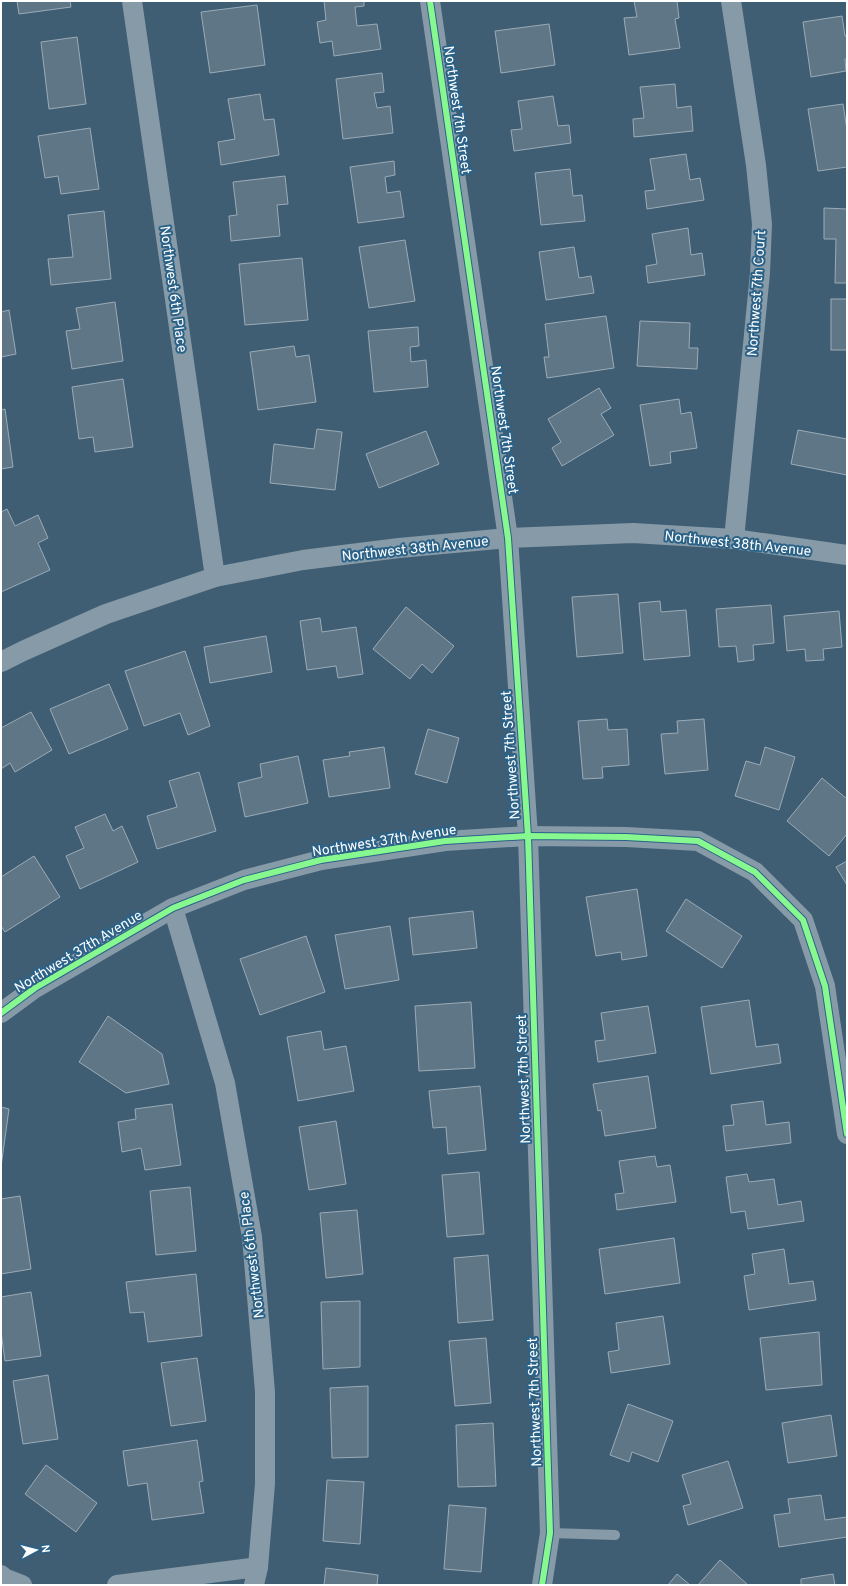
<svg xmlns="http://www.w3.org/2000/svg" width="848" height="1586" viewBox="0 0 848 1586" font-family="Overpass,sans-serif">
	<rect width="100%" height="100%" fill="#405e73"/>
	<g fill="#5f7686" stroke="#9babb7">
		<polygon points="17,1 70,1 71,7 19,14"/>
		<polygon points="324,1 364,1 364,6 355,7 357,26 377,24 381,49 334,56 332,41 320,43 317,22 326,20"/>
		<polygon points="634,1 677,1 679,18 675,19 680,48 629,55 624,18 637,17"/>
		<polygon points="257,5 265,65 210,73 201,12"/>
		<polygon points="842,16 845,36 847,36 847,59 845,59 846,71 811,77 803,22"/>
		<polygon points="549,24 555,65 501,73 495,31"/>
		<polygon points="77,37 86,104 49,109 41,42"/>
		<polygon points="382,73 384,92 374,93 377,108 390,106 393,133 343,139 336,79"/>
		<polygon points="675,84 677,108 691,106 693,131 634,137 633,119 644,118 640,87"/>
		<polygon points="260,94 264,120 274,119 279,155 221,165 218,142 235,139 228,99"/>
		<polygon points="553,96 558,126 569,125 571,143 514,151 511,130 522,129 518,101"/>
		<polygon points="843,104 847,130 847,167 818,171 808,109"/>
		<polygon points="90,128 99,189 61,194 58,176 45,178 38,136"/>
		<polygon points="686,154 690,180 700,178 704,200 647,209 645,191 655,190 650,159"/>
		<polygon points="394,161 395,175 385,177 387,193 400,191 404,217 358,223 350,167"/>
		<polygon points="570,169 573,196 582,195 585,221 541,225 535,173"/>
		<polygon points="285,176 288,204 277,205 280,236 231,241 229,216 237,215 233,182"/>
		<polygon points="824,208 847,209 847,283 835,283 836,239 824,239"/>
		<polygon points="104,211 111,279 51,285 48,259 73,257 68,215"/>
		<polygon points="688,228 691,255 702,253 705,275 648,283 646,266 657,264 652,234"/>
		<polygon points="405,240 415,301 369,308 359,247"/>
		<polygon points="574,247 579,278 591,276 594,293 546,300 539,252"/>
		<polygon points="302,258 308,320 245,325 239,264"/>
		<rect x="831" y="299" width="16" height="51"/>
		<polygon points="115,302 123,361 72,369 66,331 80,329 76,308"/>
		<polygon points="9,310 16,354 1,357 1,312"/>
		<polygon points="606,316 614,368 547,378 544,357 549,357 545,324"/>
		<polygon points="640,321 690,323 689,348 698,348 697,369 637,366"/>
		<polygon points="418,327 419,346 410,347 411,362 426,360 428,387 374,392 368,331"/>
		<polygon points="294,346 296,357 309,355 316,402 258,410 250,352"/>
		<polygon points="123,379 133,447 95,452 93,437 79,439 72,387"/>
		<polygon points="599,388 611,408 601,414 614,435 562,466 552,448 561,442 548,419"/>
		<polygon points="679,399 681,414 691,412 697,448 670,452 671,463 650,466 640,405"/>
		<polygon points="5,409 13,467 1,469 1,410"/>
		<polygon points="317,429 342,432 335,490 270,483 274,444 314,449"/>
		<polygon points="798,430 847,439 847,475 791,464"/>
		<polygon points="426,431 439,464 379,488 366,454"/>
		<polygon points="7,509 15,526 38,515 48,538 38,543 50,570 1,592 1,512"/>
		<polygon points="618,594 623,653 577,657 572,597"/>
		<polygon points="660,601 661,612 686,610 690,656 644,660 639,603"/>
		<polygon points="771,605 774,643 753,645 754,660 738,662 736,646 719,647 716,609"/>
		<polygon points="406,607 454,646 432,673 422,664 410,679 373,649"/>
		<polygon points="839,611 842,647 823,649 824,660 806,661 805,649 787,651 784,616"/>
		<polygon points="320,618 322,632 356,627 363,674 338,678 336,666 307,670 300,621"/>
		<polygon points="266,636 272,672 210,683 204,647"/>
		<polygon points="185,651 210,726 188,735 180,713 144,726 125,671"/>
		<polygon points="109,684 128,729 69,754 50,709"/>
		<polygon points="31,712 52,750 15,772 10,763 1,769 1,728"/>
		<polygon points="607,719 608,730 627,729 629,765 602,767 603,778 583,779 578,721"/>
		<polygon points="704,719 708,770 665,774 661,734 678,733 677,721"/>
		<polygon points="428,729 459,738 447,783 415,774"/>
		<polygon points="384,747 390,788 329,797 323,760 350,756 349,752"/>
		<polygon points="765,747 795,757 779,810 735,796 746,761 760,765"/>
		<polygon points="298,756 308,803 245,817 238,783 262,777 260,764"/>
		<polygon points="199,772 216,831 157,849 147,816 177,807 169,781"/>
		<polygon points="822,778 847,799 847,834 829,856 787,821"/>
		<polygon points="105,814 113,831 122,826 138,862 80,889 66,856 84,848 75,827"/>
		<polygon points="34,856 60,897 5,932 1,926 1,877"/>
		<polygon points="847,861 847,885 836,867"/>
		<polygon points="637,889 647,956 622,960 621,952 596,956 586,897"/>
		<polygon points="686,899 742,936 722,968 666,931"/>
		<polygon points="473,911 477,948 413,955 409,918"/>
		<polygon points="390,926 399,980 345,989 335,935"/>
		<polygon points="306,936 325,992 260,1015 240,959"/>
		<polygon points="749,1000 756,1047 778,1044 781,1063 711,1074 701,1007"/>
		<polygon points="471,1002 475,1068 419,1071 415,1006"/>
		<polygon points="648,1006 656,1053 598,1062 595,1041 605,1040 601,1013"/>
		<polygon points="108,1016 162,1054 169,1084 126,1093 79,1062"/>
		<polygon points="321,1031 324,1050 346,1046 354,1091 298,1101 287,1037"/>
		<polygon points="648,1076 656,1128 605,1136 601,1110 598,1111 593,1084"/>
		<polygon points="480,1086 486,1150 448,1154 446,1127 433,1128 429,1091"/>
		<polygon points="763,1101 766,1125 789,1122 791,1143 726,1151 723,1126 734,1125 731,1105"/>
		<polygon points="172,1104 181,1165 145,1170 141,1148 122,1152 118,1122 136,1119 135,1109"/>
		<polygon points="1,1107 9,1109 1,1167"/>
		<polygon points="336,1121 346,1184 309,1190 299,1127"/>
		<polygon points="655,1156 657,1167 670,1165 676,1202 617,1210 615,1194 624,1193 619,1161"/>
		<polygon points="479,1172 484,1234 447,1237 442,1175"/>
		<polygon points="747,1174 749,1182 774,1179 778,1205 801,1201 804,1221 748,1229 745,1211 731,1213 726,1177"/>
		<polygon points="190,1187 196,1251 156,1255 150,1191"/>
		<polygon points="20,1196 31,1269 1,1274 1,1199"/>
		<polygon points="357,1210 363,1274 326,1278 320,1213"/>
		<polygon points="674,1238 680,1283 605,1294 599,1249"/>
		<polygon points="784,1249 789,1284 813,1281 816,1300 749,1310 744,1276 755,1274 752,1254"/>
		<polygon points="488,1255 493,1320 458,1323 454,1258"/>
		<polygon points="196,1274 202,1336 148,1342 144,1312 130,1313 126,1282"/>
		<polygon points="31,1292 41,1356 5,1361 1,1332 1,1297"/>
		<polygon points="360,1301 360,1367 323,1369 321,1302"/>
		<polygon points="663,1316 670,1364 611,1373 608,1352 619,1350 616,1323"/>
		<polygon points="819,1332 822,1385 766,1390 760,1338"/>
		<polygon points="486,1338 491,1403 455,1406 449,1341"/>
		<polygon points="197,1358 206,1421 171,1426 161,1363"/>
		<polygon points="48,1375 58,1439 23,1444 13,1381"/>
		<polygon points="368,1386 368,1457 332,1458 330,1388"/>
		<polygon points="628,1404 673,1421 658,1462 632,1452 629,1462 610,1455"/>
		<polygon points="831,1415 837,1456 788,1463 782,1423"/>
		<polygon points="493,1423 496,1486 458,1487 456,1425"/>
		<polygon points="197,1440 203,1481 199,1482 204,1513 152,1520 147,1483 128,1486 123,1451"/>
		<polygon points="728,1461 743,1508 688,1525 683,1506 691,1504 682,1475"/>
		<polygon points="46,1465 97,1503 76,1532 25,1494"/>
		<polygon points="327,1480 364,1482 360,1544 323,1541"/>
		<polygon points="821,1495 825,1520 847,1517 847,1537 779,1547 774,1515 790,1513 788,1499"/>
		<polygon points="449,1505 486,1508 481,1572 444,1569"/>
		<polygon points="720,1560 748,1585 698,1585"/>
		<polygon points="326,1568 378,1575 377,1585 324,1585"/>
		<polygon points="677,1574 690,1585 668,1585"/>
		<polygon points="833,1574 835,1585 801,1585 801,1579"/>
	</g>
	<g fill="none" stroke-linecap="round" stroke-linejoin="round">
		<polyline stroke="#879aa8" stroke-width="10" points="550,1533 615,1535"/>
		<g stroke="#879aa8" stroke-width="20">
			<polyline points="132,1 215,577"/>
			<polyline points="430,1 508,538 528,836 550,1533 542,1585"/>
			<polyline points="731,1 756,165 762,224 760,273 734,539"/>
			<polyline points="1,662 23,651 106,614 215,577 303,560 399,548 508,538 633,533 734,539 847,555"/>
			<polyline points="173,908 225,1083 252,1237 265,1392 265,1484 258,1567 254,1585"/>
			<polyline points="1,1013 35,988 173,908 244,880 321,860 445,841 528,836 626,837 698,841 755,872 803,920 825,986 847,1134"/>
			<polyline points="1,1575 4,1578 22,1585"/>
			<polyline points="117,1585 258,1567"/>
		</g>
		<g stroke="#2b6288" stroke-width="8">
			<g id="cycleway">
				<polyline points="430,1 508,538 528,836 550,1533 542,1585"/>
				<polyline points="1,1013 35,988 173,908 244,880 321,860 445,841 528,836 626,837 698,841 755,872 803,920 825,986 847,1134"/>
			</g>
		</g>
		<use href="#cycleway" stroke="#87f88f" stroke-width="6"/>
	</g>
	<g text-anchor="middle" stroke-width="4" stroke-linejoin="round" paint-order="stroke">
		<g font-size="14" fill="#fff" stroke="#2b6288">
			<text transform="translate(458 110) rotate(82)" y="5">Northwest 7th Street</text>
			<text transform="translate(174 289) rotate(82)" y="5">Northwest 6th Place</text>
			<text transform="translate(756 293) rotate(-86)" y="5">Northwest 7th Court</text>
			<text transform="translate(505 430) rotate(82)" y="5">Northwest 7th Street</text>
			<text transform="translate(738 543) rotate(6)" y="5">Northwest 38th Avenue</text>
			<text transform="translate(415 548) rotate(-6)" y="5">Northwest 38th Avenue</text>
			<text transform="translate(510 755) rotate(-94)" y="5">Northwest 7th Street</text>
			<text transform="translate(384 840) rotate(-9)" y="5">Northwest 37th Avenue</text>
			<text transform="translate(78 951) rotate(-31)" y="5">Northwest 37th Avenue</text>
			<text transform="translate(523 1079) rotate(-92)" y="5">Northwest 7th Street</text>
			<text transform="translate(251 1255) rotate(-97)" y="5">Northwest 6th Place</text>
			<text transform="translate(534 1402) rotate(-92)" y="5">Northwest 7th Street</text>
		</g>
	</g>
	<rect width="848" height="1586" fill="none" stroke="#ffffff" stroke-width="4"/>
	<g transform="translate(36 1550) rotate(83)" stroke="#2b6288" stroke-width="3" paint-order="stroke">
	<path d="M0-3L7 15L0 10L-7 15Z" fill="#ffffff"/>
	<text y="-6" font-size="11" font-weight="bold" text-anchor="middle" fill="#ffffff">N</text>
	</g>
</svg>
